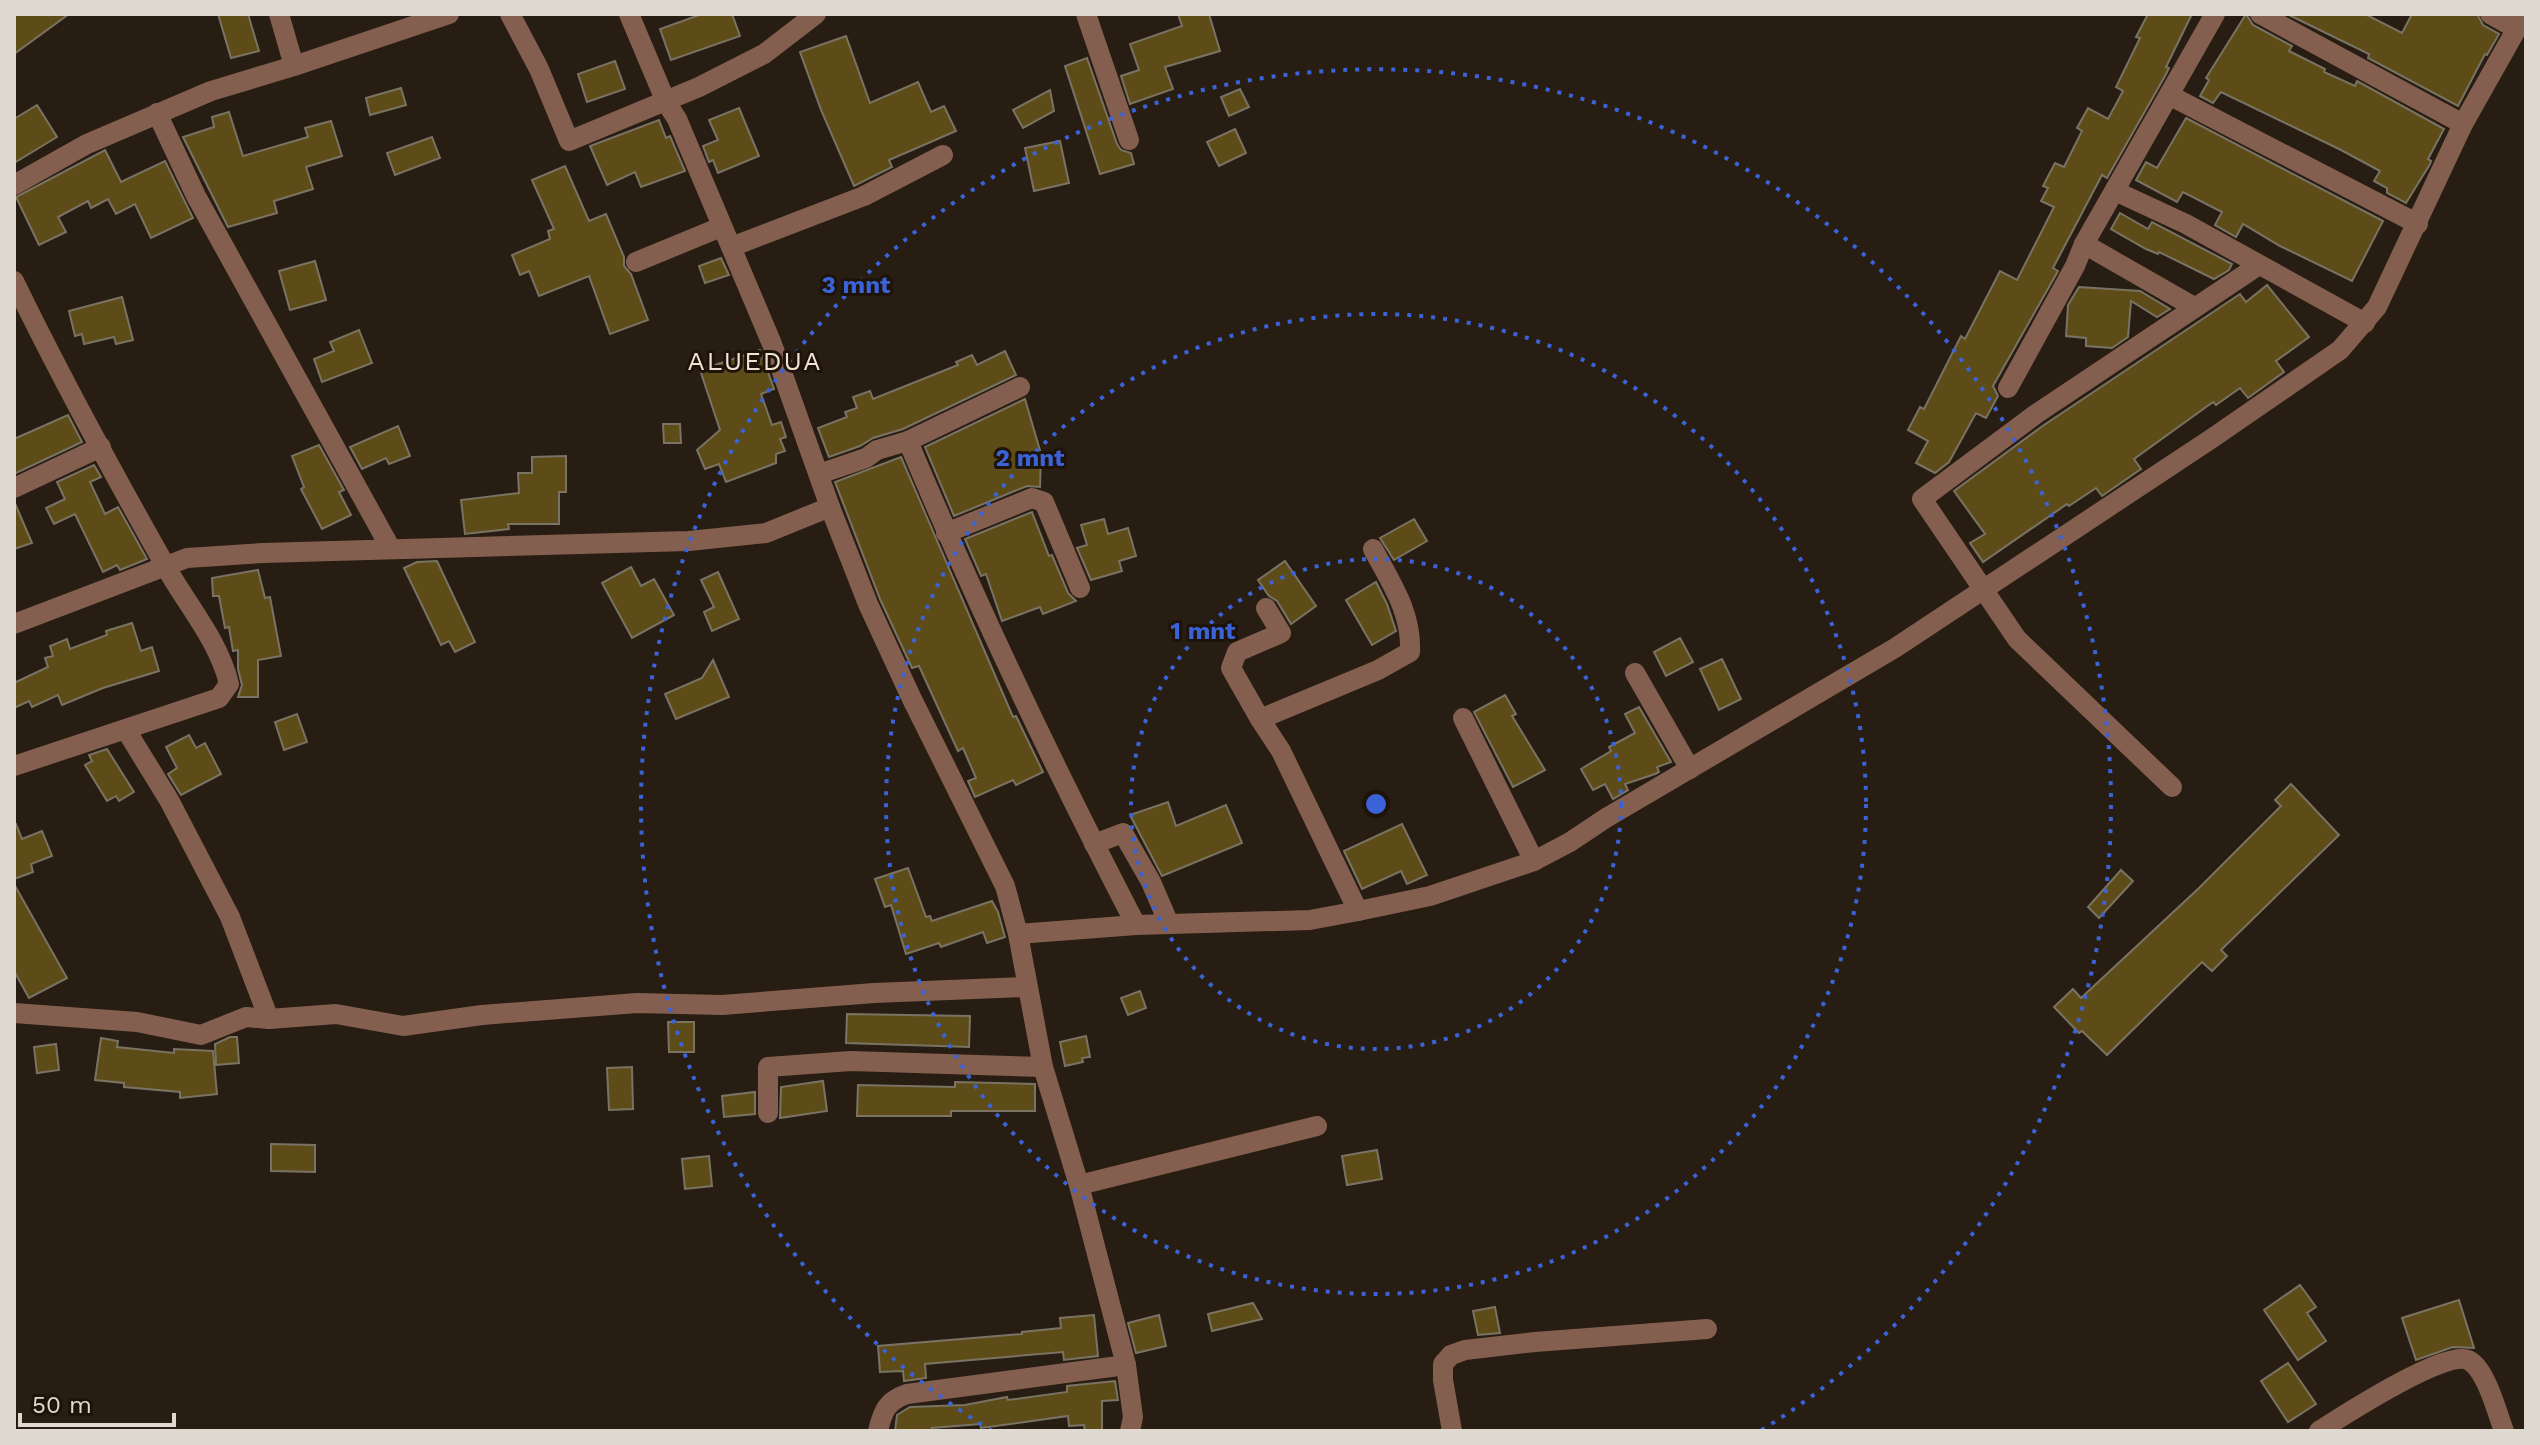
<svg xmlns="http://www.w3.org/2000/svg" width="2540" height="1445" viewBox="0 0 2540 1445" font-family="'Work Sans',sans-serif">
	<rect width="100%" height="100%" fill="#271d12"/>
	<g fill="#5e4c18" stroke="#7a7363" stroke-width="2">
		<polygon points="14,14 69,14 14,54"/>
		<polygon points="218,14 248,14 259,51 231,58"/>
		<polygon points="702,14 732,14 740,36 671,60 660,29"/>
		<polygon points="1178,14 1209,14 1220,51 1165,67 1173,89 1130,104 1121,76 1139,70 1130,44 1182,26"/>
		<polygon points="2148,14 2192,14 2166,67 2169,68 2165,76 2107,178 2102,175 2053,268 2058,271 1993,386 1998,396 1986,418 1976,413 1949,462 1935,473 1916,463 1928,441 1908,430 1920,407 1924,409 1961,336 1965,339 2000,271 2017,280 2054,207 2041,201 2048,188 2043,186 2055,163 2064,167 2082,131 2077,128 2088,108 2108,119 2123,91 2116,87 2140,38 2136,37"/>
		<polygon points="2246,14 2253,25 2292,46 2289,51 2325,69 2324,72 2355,86 2357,81 2444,129 2428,159 2431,161 2430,164 2406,203 2387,193 2387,188 2374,181 2380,171 2341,150 2221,92 2213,103 2200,96 2209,80 2206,78"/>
		<polygon points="2287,14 2365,14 2402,33 2412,14 2477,14 2483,25 2499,34 2487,55 2485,54 2458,106 2368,58 2369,54"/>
		<polygon points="846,36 870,103 918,82 931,112 944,106 956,131 889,160 892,167 854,186 821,110 800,52"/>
		<polygon points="1087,58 1117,144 1121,150 1131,153 1134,164 1100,174 1065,66"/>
		<polygon points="615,61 625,89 587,102 578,74"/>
		<polygon points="401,88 406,105 370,115 366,98"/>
		<polygon points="1240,89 1249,107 1229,116 1221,97"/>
		<polygon points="1050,90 1054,111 1023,128 1013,110"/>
		<polygon points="37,105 57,137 14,163 14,119"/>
		<polygon points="739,108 759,156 718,173 713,160 709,162 703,146 718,140 709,120"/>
		<polygon points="229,112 243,156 308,137 305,128 331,121 342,156 306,167 313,189 274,201 277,213 228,227 183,137 214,127 212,117"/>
		<polygon points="2186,118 2383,221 2352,281 2280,246 2243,224 2236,237 2215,225 2222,212 2183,192 2177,202 2136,180 2146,162 2157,168"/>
		<polygon points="659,120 666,138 670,136 685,171 641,187 635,172 607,185 590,146"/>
		<polygon points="1235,129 1246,153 1219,166 1207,142"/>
		<polygon points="432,137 440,158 395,175 387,153"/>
		<polygon points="1060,141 1069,183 1034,191 1025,148"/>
		<polygon points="105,150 121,182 165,161 193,218 151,238 135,204 116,214 108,199 91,208 88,201 58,217 66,232 39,245 16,197"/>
		<polygon points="565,166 589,221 606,214 624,257 624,266 631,274 648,320 610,334 589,276 539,296 529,271 520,275 512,255 550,239 548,231 554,229 532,180"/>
		<polygon points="2120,213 2148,229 2152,222 2232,264 2229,270 2214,279 2159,252 2158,254 2146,249 2111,229"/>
		<polygon points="721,258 729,275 705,283 699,266"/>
		<polygon points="315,261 326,300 290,310 279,271"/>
		<polygon points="2267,285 2309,337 2276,361 2284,372 2248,398 2240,388 2216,405 2213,402 2134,459 2141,469 2102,496 2096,488 2069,506 2067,504 1983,562 1970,543 1985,534 1954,491 2044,425 2240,294 2246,302"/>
		<polygon points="2079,287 2140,291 2170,309 2157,317 2131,301 2128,337 2112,348 2086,346 2086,338 2066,336 2068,305"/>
		<polygon points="122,297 133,340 116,344 114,337 84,344 82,334 75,336 69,311"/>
		<polygon points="359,330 372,363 322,382 314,359 334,351 330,342"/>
		<polygon points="760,350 774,389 761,394 772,425 781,422 786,437 780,439 785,451 776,454 776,463 726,482 719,464 705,469 697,450 720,430 700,370"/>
		<polygon points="1005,351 1016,375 903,429 873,438 860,446 829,457 818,428 847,417 845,412 857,408 853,397 870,391 873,399 958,365 956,362 972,355 977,365"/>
		<polygon points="1025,399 1041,454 1040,487 1027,486 954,516 925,447"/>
		<polygon points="68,415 82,442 14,474 14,439"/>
		<polygon points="663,424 680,424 681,443 664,443"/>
		<polygon points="398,426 410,456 389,464 386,458 362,469 350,447"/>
		<polygon points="319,445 344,490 339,492 351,515 322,529 301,489 304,487 292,456"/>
		<polygon points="566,456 566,492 559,492 559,524 508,524 509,529 465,534 461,500 519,493 518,473 532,473 532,457"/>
		<polygon points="901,457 1013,717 1016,716 1043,772 1016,785 1013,780 975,797 968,781 976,778 963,748 958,751 919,666 912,668 880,599 835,482"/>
		<polygon points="94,465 101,477 90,482 105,514 118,507 147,559 120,570 117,565 103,572 75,514 54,524 46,508 65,499 57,482"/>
		<polygon points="14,501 32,543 14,549"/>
		<polygon points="1032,512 1049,556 1052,555 1068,593 1076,601 1043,614 1040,607 1002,621 986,574 981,576 965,539"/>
		<polygon points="1104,519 1108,534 1128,528 1136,556 1119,561 1122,571 1091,580 1077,548 1087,545 1081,525"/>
		<polygon points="1414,519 1427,541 1394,560 1380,538"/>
		<polygon points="437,561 475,642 455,652 449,641 441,645 404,568 417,562"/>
		<polygon points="1285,561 1316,606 1291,624 1277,601 1269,596 1258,580"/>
		<polygon points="631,567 641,586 654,579 674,615 632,638 602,583"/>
		<polygon points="258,570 265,598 270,597 281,656 258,660 258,697 238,697 242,685 238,669 238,650 233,651 229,627 225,628 219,596 213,596 212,578"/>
		<polygon points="718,572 739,619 712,631 704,612 714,607 701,580"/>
		<polygon points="1376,582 1387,604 1396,631 1372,645 1346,600"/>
		<polygon points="132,623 141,651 152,647 159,671 103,688 62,705 58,695 32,707 29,701 14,708 14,683 48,667 45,658 53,656 50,646 67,639 70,649 107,635 106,631"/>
		<polygon points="1680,638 1693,662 1666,676 1654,652"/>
		<polygon points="1722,659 1741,699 1719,710 1700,669"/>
		<polygon points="713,660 729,697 676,719 665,694 702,678"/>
		<polygon points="1505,695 1516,714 1512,716 1545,770 1513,787 1474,712"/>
		<polygon points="1639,707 1671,762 1657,767 1659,772 1655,774 1625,784 1628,790 1613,799 1605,784 1593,790 1581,769 1611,751 1609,747 1635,733 1625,714"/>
		<polygon points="297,714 307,742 284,750 275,722"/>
		<polygon points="189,735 196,748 205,743 221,774 181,795 168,774 177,768 166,747"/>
		<polygon points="107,749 134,792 119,801 116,796 107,801 85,765 92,761 89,755"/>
		<polygon points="2291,784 2339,835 2221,950 2227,956 2212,971 2202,962 2107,1055 2082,1031 2079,1033 2054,1007 2073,989 2081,998 2199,888 2281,806 2275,800"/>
		<polygon points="1168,802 1176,826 1226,805 1242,843 1162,876 1130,815"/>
		<polygon points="14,824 16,824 22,839 42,831 52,856 31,864 33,872 14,879"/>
		<polygon points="1402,824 1427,875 1407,884 1401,871 1362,889 1344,851"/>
		<polygon points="908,868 926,917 930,916 932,921 992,901 998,912 1005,937 987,943 983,932 941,947 939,943 906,954 891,905 885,907 875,879"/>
		<polygon points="2121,870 2133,881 2099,918 2088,907"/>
		<polygon points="14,884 67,978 29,998 14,971"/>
		<polygon points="1140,991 1146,1008 1128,1015 1121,998"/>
		<polygon points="847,1014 970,1016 969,1047 846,1043"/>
		<polygon points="668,1022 694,1022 694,1052 669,1052"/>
		<polygon points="1086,1036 1090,1057 1082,1058 1083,1062 1065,1066 1060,1042"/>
		<polygon points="230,1037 237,1037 239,1063 216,1065 215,1044"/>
		<polygon points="101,1038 118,1041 117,1047 174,1053 174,1049 213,1051 217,1094 180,1098 180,1092 124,1087 124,1083 95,1080"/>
		<polygon points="56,1044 59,1070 37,1073 34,1047"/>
		<polygon points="632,1067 633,1109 609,1110 607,1068"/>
		<polygon points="823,1081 827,1111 780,1118 781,1087"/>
		<polygon points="955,1082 1035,1084 1035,1111 951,1111 951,1116 857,1116 858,1085 955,1087"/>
		<polygon points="755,1092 755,1114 724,1117 722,1096"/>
		<polygon points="271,1144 315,1145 315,1172 271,1171"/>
		<polygon points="1377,1150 1382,1179 1347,1185 1342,1156"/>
		<polygon points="709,1156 712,1186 685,1189 682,1159"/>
		<polygon points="2300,1285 2316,1307 2307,1313 2326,1341 2298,1360 2264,1310"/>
		<polygon points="2459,1300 2474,1348 2453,1347 2416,1360 2402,1318"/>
		<polygon points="1253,1303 1262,1319 1212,1331 1208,1314"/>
		<polygon points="1495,1307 1500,1333 1478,1335 1473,1311"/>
		<polygon points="1094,1315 1098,1356 1064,1360 1063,1352 925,1364 926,1378 904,1381 903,1371 880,1372 878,1346 1022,1334 1022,1332 1061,1328 1060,1318"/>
		<polygon points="1159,1315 1166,1346 1136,1353 1128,1323"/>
		<polygon points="2288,1363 2316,1404 2288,1422 2261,1381"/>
		<polygon points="1115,1381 1118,1400 1102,1401 1102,1431 1085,1431 1084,1425 1069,1426 1068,1416 981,1428 980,1424 932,1428 932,1431 895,1431 897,1415 910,1407 965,1405 1007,1397 1008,1400 1067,1392 1067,1386"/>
	</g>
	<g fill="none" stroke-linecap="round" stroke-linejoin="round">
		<g stroke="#845f4f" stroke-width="20">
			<polyline points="279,14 294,66"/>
			<polyline points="510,14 539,69 569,141 699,87 764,54 816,14"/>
			<polyline points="629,14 666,102 677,119 772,344 830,507 868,604 911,697 1005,886 1018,934 1043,1067 1079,1185 1126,1365 1133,1417 1130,1431"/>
			<polyline points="1086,14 1129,140"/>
			<polyline points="2260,14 2463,124"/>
			<polyline points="2490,14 2517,29"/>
			<polyline points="2169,95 2418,224"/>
			<polyline points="157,113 196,196 391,549"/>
			<polyline points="14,185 87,144 211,91 294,66 449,14"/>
			<polyline points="2115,191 2186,224 2365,323"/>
			<polyline points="2084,244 2194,307"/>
			<polyline points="731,247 864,196 943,155"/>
			<polyline points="636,262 721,227"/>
			<path d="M14,281c47,97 99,192 152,286 21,38 53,74 63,117l-10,14 -205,68"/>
			<polyline points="2008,388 2075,266 2084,244 2215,14"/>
			<polyline points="908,441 1020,387"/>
			<path d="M819,474l47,-16 11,-8 31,-9c69,165 146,326 228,484"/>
			<polyline points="14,488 101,447"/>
			<polyline points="946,533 1032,498 1044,502 1080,588"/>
			<polyline points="14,624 187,558 263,553 689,541 766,533 830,507"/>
			<polyline points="1635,673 1690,769"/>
			<polyline points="1463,718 1534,861"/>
			<polyline points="1260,719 1231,668 1237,652 1281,633 1266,608"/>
			<polyline points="126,730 169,800 230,917 269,1019"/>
			<polyline points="2172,787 2017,639 1922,499 2036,414 2259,265"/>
			<polyline points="1094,844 1123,833 1151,882 1169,924"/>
			<path d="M1358,911l-77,-160 -21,-32 118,-49 32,-18c2,-39 -19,-69 -37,-103"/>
			<polyline points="1018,934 1136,925 1310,920 1358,911 1430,896 1534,861 1570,842 1606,818 1895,648 2211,439 2340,350 2377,307 2463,124 2525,14"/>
			<polyline points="14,1013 137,1022 201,1035 246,1017 269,1019 336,1014 403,1026 482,1015 637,1003 722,1005 874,993 1027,987"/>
			<polyline points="768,1113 768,1067 851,1061 1043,1067"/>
			<polyline points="1079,1185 1317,1126"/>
			<path d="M878,1431c5,-21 9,-30 29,-37l219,-29"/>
			<polyline points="1452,1431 1443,1380 1443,1364 1451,1355 1465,1350 1535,1342 1707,1329"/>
			<path d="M2319,1431c22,-14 127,-82 149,-71 18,8 29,53 36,71"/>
		</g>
	</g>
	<g fill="none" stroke="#3a63d7" stroke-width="4" stroke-dasharray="4 8">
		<circle cx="1376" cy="804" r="245"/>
		<circle cx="1376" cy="804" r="490"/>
		<path d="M992 1431A735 735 0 1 1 1760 1431"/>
	</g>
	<g text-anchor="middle" stroke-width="6" stroke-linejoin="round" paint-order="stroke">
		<g font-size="26" letter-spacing="2" fill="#f1e2d3" stroke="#1e1309">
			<text x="755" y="370">ALUEDUA</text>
		</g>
	</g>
	<circle cx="1376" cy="804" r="12" fill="#3a63d7" stroke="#1e1309" stroke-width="4"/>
	<g font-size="24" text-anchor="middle" font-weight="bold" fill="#3a63d7" stroke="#1e1309" stroke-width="6" stroke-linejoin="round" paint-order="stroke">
		<text x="856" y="293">3 mnt</text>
		<text x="1030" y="466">2 mnt</text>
		<text x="1203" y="639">1 mnt</text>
	</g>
	<rect width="2540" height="1445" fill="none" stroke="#e0d9d2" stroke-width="32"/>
	<path d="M20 1413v12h154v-12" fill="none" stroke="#e0d9d2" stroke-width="4"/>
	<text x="32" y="1413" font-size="24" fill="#e0d9d2" stroke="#1e1309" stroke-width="6" paint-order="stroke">50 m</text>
</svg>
